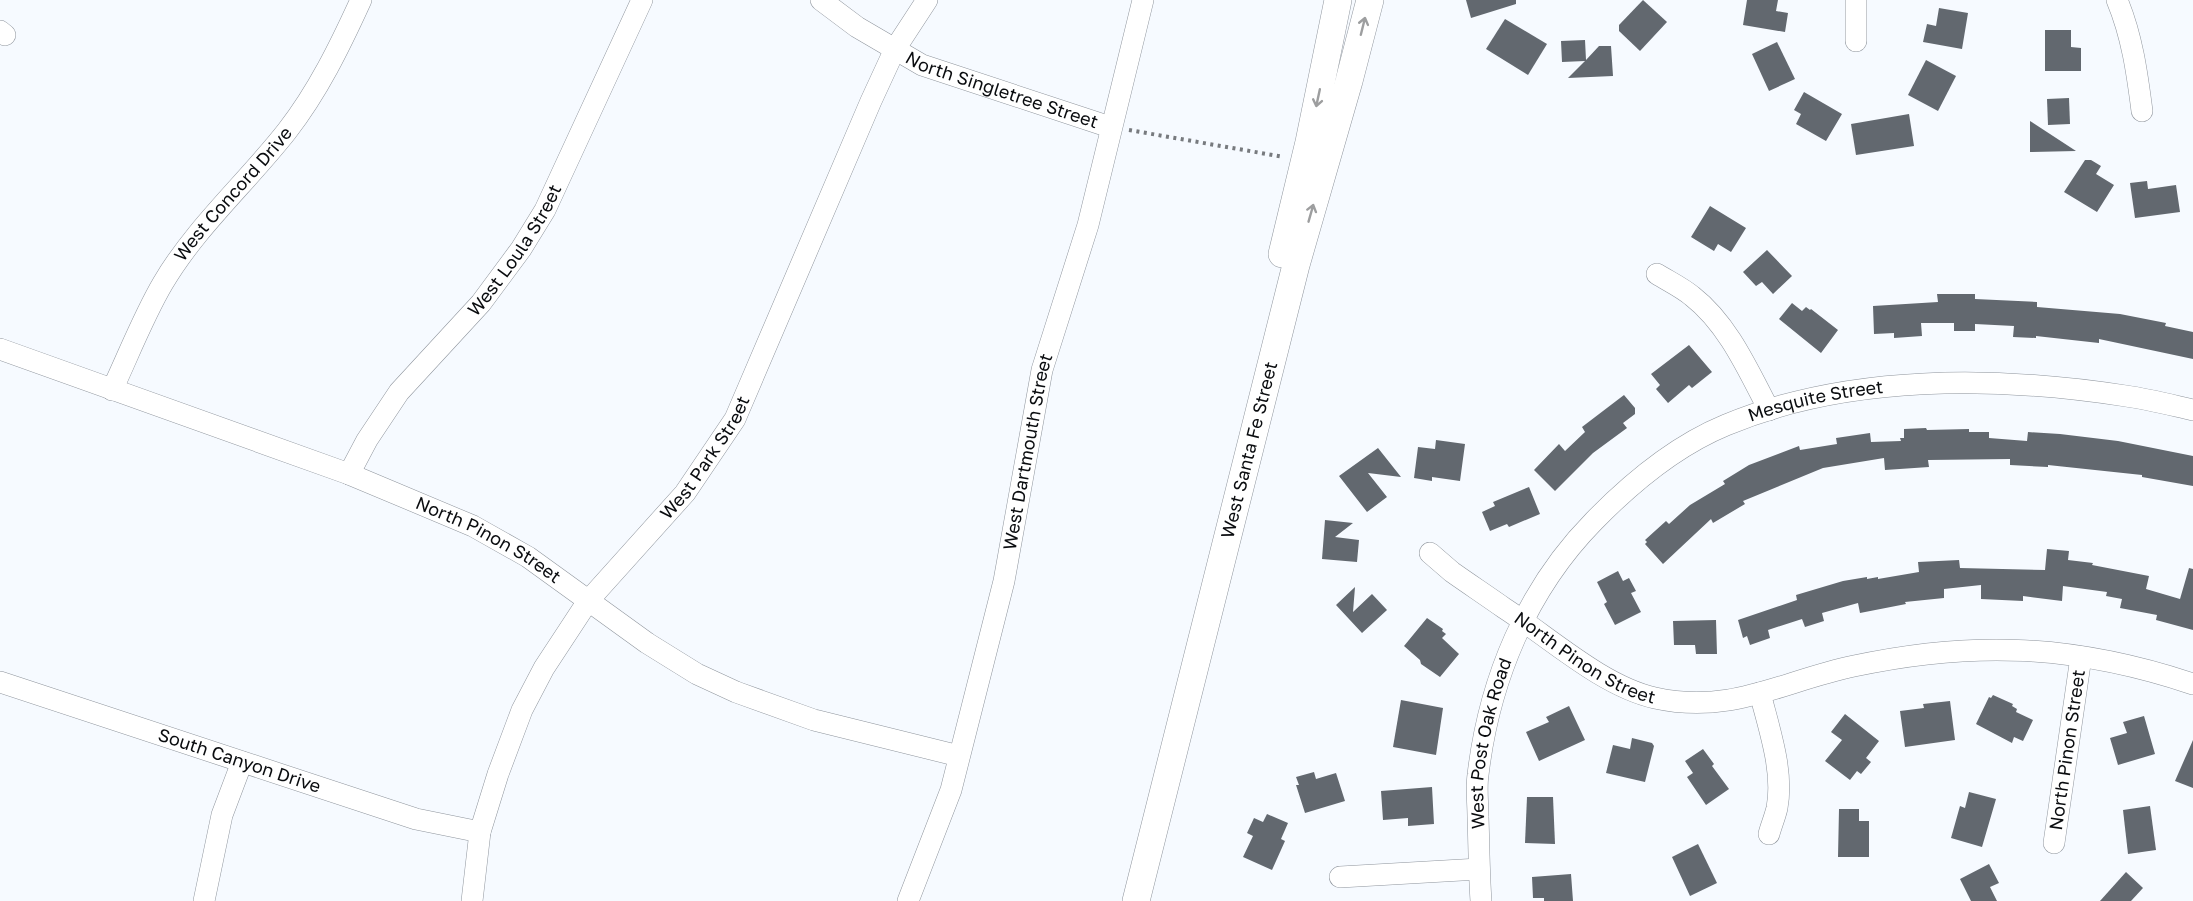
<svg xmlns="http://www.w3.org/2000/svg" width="2193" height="901" viewBox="0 0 2193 901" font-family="'Golos Text',sans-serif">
	<rect width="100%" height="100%" fill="#f6faff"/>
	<g fill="#62686f">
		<polygon points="1466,0 1516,0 1516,4 1471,18"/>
		<polygon points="1643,0 1667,22 1640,51 1619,31 1619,25"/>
		<polygon points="1747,0 1778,0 1776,11 1788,13 1785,32 1743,25"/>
		<polygon points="1939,8 1968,13 1962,49 1923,42 1927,24 1936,26"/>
		<polygon points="1505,19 1547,44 1528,75 1486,49"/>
		<polygon points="2045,30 2071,30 2071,47 2081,48 2081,71 2045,71"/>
		<polygon points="1585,40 1586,60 1599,46 1611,46 1613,76 1568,78 1585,61 1562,62 1561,41"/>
		<polygon points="1777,42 1795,79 1769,91 1752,54"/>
		<polygon points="1926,60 1956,76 1938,111 1908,95"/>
		<polygon points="1804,92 1842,114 1826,141 1796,124 1801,114 1794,110"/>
		<polygon points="2069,98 2070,124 2048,125 2047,99"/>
		<polygon points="1909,114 1914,146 1856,155 1851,124"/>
		<polygon points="2030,121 2076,151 2030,152"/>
		<polygon points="2085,160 2091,160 2101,166 2096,174 2114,185 2097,212 2064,192"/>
		<polygon points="2147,181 2148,189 2176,185 2180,212 2135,218 2130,183"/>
		<polygon points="1710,206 1746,228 1731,252 1718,244 1714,251 1691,237"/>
		<polygon points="1767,250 1792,276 1773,294 1762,282 1756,286 1743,272"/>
		<polygon points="1937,294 1975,294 1975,299 2037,302 2037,307 2120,314 2166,323 2165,326 2193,332 2193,359 2099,339 2099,343 2036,336 2036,338 2013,337 2014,326 1975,324 1975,331 1954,331 1954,323 1921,323 1922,336 1894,338 1894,333 1874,334 1873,306 1938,302"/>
		<polygon points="1792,303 1802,311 1806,307 1810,310 1811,309 1838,330 1821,353 1779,319"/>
		<polygon points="1689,345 1712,372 1692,388 1689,385 1668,403 1656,389 1660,385 1651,374"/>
		<polygon points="1624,395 1635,408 1635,414 1623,423 1627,428 1593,453 1555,491 1534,470 1559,444 1565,451 1585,432 1582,427"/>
		<polygon points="1926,428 1927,430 1969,429 1969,432 1989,432 1989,438 2027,441 2028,432 2060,434 2118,441 2193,456 2193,486 2142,477 2142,475 2048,465 2048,467 2010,465 2010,459 1928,460 1929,467 1885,470 1884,458 1823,468 1743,501 1745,504 1713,523 1711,519 1663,564 1645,544 1647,542 1645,540 1666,521 1669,524 1690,505 1725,484 1723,481 1749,465 1799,446 1800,450 1837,444 1836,438 1870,433 1871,442 1901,441 1900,438 1904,438 1904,429"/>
		<polygon points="1436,440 1465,444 1460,481 1432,477 1432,481 1414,478 1418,447 1435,449"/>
		<polygon points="1378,448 1401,477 1368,473 1387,497 1367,512 1339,476"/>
		<polygon points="1529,487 1540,514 1509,527 1507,524 1490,531 1482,512 1495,506 1493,502"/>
		<polygon points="1325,520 1353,523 1335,537 1359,540 1357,562 1322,559"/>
		<polygon points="2047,549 2069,551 2068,560 2093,563 2092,565 2149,576 2146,589 2180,599 2189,568 2193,569 2193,630 2156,620 2157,615 2120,608 2122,599 2106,596 2107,592 2063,586 2062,601 2023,596 2023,601 1981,599 1981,585 1944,589 1944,598 1905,602 1906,604 1860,613 1858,603 1822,613 1824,621 1805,627 1802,619 1768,630 1770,638 1750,645 1747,636 1743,638 1738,620 1797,600 1796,595 1843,581 1867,577 1867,579 1878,577 1878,579 1919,572 1918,562 1959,560 1960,568 2045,570"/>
		<polygon points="1618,571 1623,581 1629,578 1636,591 1631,593 1641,612 1615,625 1604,604 1607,602 1597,582"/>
		<polygon points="1355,587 1353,612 1372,594 1387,610 1362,633 1336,605"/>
		<polygon points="1427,618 1443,629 1442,631 1446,634 1442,638 1459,654 1440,677 1421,664 1420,660 1404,646"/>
		<polygon points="1716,620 1717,654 1696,654 1695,645 1674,645 1673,621"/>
		<polygon points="1993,695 2013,704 2012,706 2017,709 2016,712 2033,720 2023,741 2014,737 2012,743 1976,724 1989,697 1991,698"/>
		<polygon points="1401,700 1443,708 1436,755 1393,747"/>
		<polygon points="1950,701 1955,740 1905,747 1900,711 1924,708 1923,704"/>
		<polygon points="1569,706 1585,740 1539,761 1526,732 1549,722 1546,717"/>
		<polygon points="1845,714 1879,741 1866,758 1871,762 1861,774 1857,771 1850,780 1825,761 1842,740 1831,732"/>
		<polygon points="2144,716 2155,754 2118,765 2110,738 2127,733 2123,722"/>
		<polygon points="1632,738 1652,743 1654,746 1645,782 1606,773 1613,745 1630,749"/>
		<polygon points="2193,740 2193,788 2175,781"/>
		<polygon points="1703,749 1714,764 1712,766 1729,789 1706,805 1687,777 1693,773 1685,761"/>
		<polygon points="1314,772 1316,779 1336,773 1345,801 1305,813 1296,785 1299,785 1296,777"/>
		<polygon points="1432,787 1434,824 1408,826 1408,818 1383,820 1381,791"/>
		<polygon points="1969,792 1996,799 1982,847 1951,838 1960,806 1965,808"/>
		<polygon points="1527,797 1553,797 1555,844 1525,843"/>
		<polygon points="2150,806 2156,850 2128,854 2123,810"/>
		<polygon points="1839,809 1859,809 1859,821 1869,821 1869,857 1838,857"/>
		<polygon points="1267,814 1288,823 1281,839 1285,841 1272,870 1243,857 1253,836 1247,833 1254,818 1263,822"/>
		<polygon points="1698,844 1717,883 1690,896 1672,857"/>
		<polygon points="1989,864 1999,883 1990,887 1997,901 1971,901 1960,879"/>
		<polygon points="2126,872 2143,888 2131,901 2100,901"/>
		<polygon points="1571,874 1573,901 1544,901 1544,898 1533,898 1532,877"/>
	</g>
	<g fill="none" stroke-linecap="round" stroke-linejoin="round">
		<g stroke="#8f959d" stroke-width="22">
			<g id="minor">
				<path id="s1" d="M821,0l36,27 65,38 188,62"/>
				<polyline points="1856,0 1856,41"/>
				<path d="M2117,0c15,36 20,72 25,111"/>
				<polyline points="0,31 5,35"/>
				<path d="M1657,274c11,7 24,13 35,22 36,28 56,74 77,114"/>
				<path id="s2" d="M0,349l349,125 124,52 55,31 119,86 50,31 39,18 78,28 145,36"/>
				<path id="s3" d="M112,390c16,-34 32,-75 51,-107 33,-56 84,-101 124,-152 31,-40 53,-85 74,-131"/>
				<path id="s4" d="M349,474l18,-34 32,-48 82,-89 40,-54 24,-39 97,-210"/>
				<path id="s5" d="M1430,553l22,19c17,12 35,24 52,36 45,29 98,78 151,90 77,17 127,-17 199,-32 121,-26 222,-21 339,18"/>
				<path id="s6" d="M0,682l416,137 64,13"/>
				<path d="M1760,693c9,36 24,78 17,115 -2,9 -6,18 -8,26"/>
				<path id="s7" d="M2054,843l27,-186"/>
				<polyline points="1340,877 1479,869"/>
				<polyline points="204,901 222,815 242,762"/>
				<path id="s8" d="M472,901l8,-69 18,-58 24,-64 22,-42 44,-67 97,-108 50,-74 136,-318 24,-52 32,-49"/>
				<path id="s9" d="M908,901l43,-111 53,-209 38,-211 46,-145 55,-225"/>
				<path id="s10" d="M1481,901c-2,-28 -2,-56 -3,-84 0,-14 -2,-29 0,-42 11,-95 49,-186 116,-254 38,-39 81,-75 132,-96 122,-51 271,-49 400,-29 22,3 45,9 67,14"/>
			</g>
		</g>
		<g stroke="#8f959d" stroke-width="28">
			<g id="tertiary">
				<polyline points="1282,254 1309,142 1338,0"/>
				<path id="s11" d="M1136,901l160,-636 53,-184 21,-81"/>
			</g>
		</g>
		<polyline stroke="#777a7e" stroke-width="4" stroke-dasharray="3 4.5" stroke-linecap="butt" points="1129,130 1284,157"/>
		<use href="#minor" stroke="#fff" stroke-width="21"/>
		<use href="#tertiary" stroke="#fff" stroke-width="27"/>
	</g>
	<defs><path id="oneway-shaft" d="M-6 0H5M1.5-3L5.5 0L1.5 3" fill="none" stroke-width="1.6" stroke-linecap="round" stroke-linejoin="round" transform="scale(1.5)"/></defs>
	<g stroke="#9d9e9f">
		<use href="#oneway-shaft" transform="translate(1363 26) rotate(-76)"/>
		<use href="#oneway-shaft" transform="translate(1318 98) rotate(102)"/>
		<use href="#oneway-shaft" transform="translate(1311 213) rotate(-74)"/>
	</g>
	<g text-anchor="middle" stroke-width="4.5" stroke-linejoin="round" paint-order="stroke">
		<g font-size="18" fill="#0a0c0f" stroke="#fff">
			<text dy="6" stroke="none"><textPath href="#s1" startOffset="204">North Singletree Street</textPath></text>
			<text dy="6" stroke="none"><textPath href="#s3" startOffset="232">West Concord Drive</textPath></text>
			<text dy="6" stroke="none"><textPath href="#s4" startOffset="280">West Loula Street</textPath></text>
			<text dy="6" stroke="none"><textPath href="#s10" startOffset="668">Mesquite Street</textPath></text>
			<text dy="6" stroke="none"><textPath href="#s11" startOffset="465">West Santa Fe Street</textPath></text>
			<text dy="6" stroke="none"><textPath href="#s9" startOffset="466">West Dartmouth Street</textPath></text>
			<text dy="6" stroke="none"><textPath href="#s8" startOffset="512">West Park Street</textPath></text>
			<text dy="6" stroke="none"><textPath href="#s2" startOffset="525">North Pinon Street</textPath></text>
			<text dy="6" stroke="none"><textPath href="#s5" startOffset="188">North Pinon Street</textPath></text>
			<text dy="6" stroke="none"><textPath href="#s10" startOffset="159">West Post Oak Road</textPath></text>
			<text dy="6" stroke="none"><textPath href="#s7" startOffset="94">North Pinon Street</textPath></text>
			<text dy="6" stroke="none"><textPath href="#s6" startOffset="252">South Canyon Drive</textPath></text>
		</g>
	</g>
</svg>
